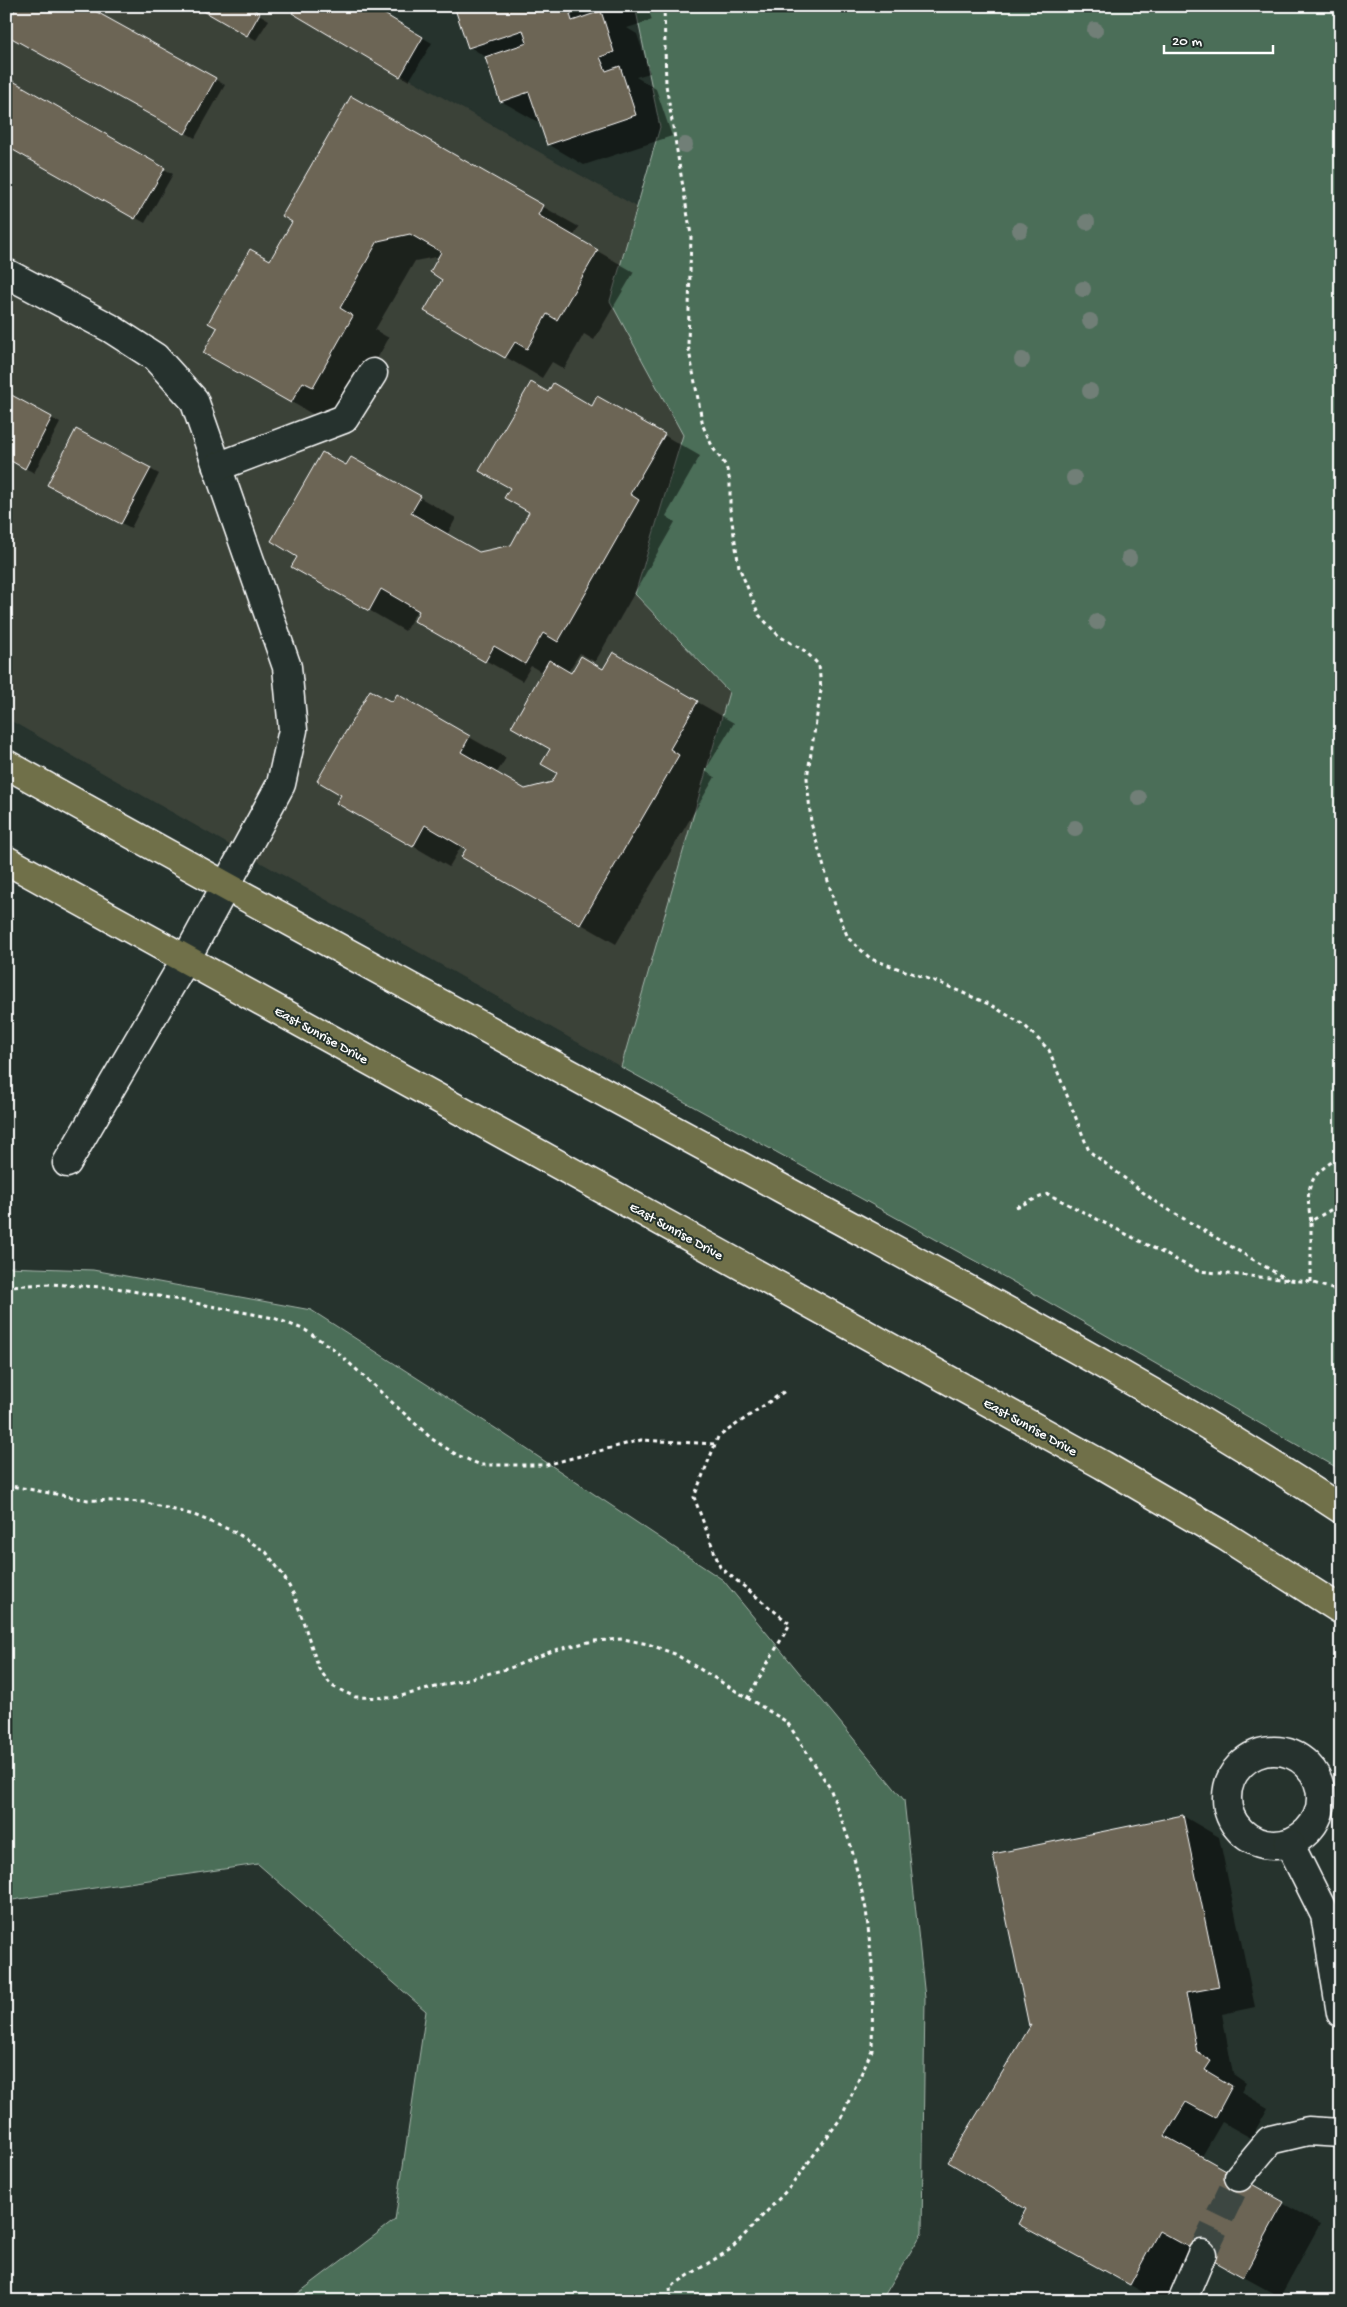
<svg xmlns="http://www.w3.org/2000/svg" width="1347" height="2307" viewBox="0 0 1347 2307" font-family="'Gochi Hand',sans-serif">
	<rect width="100%" height="100%" fill="#26332d"/>
	<filter id="ink" filterUnits="userSpaceOnUse"><feTurbulence type="fractalNoise" baseFrequency=".02" numOctaves="2"/><feDisplacementMap in="SourceGraphic" scale="10" xChannelSelector="R" yChannelSelector="G"/><feConvolveMatrix kernelMatrix="1 2 1 2 8 2 1 2 1" color-interpolation-filters="sRGB"/></filter>
	<g filter="url(#ink)">
		<polygon fill="#3b4239" points="6,6 280,6 637,207 610,301 683,435 635,594 729,692 621,1067 6,718"/>
		<g fill="#4c6e59" stroke="#a6b6ac">
			<polygon points="635,6 1341,6 1341,1470 1008,1279 621,1067 729,692 635,594 683,435 610,301 660,127"/>
			<polygon points="6,1267 93,1270 311,1310 495,1428 723,1580 904,1800 925,1998 922,2233 881,2301 288,2301 395,2220 426,2011 258,1864 6,1901"/>
		</g>
		<g fill="#0007">
			<polygon points="84,6 225,85 195,138 6,33"/>
			<polygon points="198,6 246,6 269,20 256,40"/>
			<polygon points="369,6 432,43 409,81 294,13"/>
			<polygon points="456,6 647,6 652,20 627,28 637,34 650,73 636,77 656,89 672,136 584,165 548,144 540,121 538,122 501,101 486,57 470,47"/>
			<polygon points="351,98 579,227 573,237 634,272 594,340 584,334 564,369 552,362 542,378 426,311 444,279 441,256 415,261 375,330 389,338 349,407 328,423 204,352 270,262 294,222"/>
			<polygon points="6,145 164,169 173,174 145,223"/>
			<polygon points="549,393 592,408 598,397 700,456 666,516 675,522 595,662 580,653 568,672 572,674 604,671 614,654 734,723 705,771 715,777 616,944 463,856 468,849 462,845 449,867 338,802 397,696 506,758 496,774 525,791 553,783 559,773 551,749 543,673 531,666 522,681 416,621 421,611 418,609 405,631 293,566 352,459 456,518 447,535 479,553 512,546 531,512 511,488"/>
			<polygon points="51,418 60,423 34,473 6,457"/>
			<polygon points="150,469 159,474 131,528 57,490"/>
			<polygon points="1183,1816 1219,1837 1255,2007 1222,2014 1233,2074 1246,2083 1241,2092 1268,2108 1251,2138 1222,2122 1201,2158 1320,2224 1280,2297 1196,2251 1169,2301 1159,2301 1056,2244 1028,2209 1032,2027 995,1855"/>
		</g>
		<g fill="#6c6555" stroke="#fff">
			<polygon points="17,6 86,6 216,78 185,134 6,35 6,26"/>
			<polygon points="195,6 248,6 260,13 247,36"/>
			<polygon points="296,6 371,6 423,37 400,77 292,13"/>
			<polygon points="454,6 595,6 570,14 572,21 601,11 614,52 600,57 606,71 620,66 636,115 547,145 529,92 500,102 485,57 527,43 523,30 468,48"/>
			<polygon points="6,77 165,168 135,219 6,146"/>
			<polygon points="351,96 543,205 538,215 598,250 557,320 547,314 527,349 515,342 505,358 424,311 442,280 430,272 441,252 410,234 378,241 340,308 353,316 313,387 303,382 291,403 203,353 217,328 208,323 250,249 270,260 292,222 282,216"/>
			<polygon points="531,382 548,392 553,383 592,406 597,396 665,434 630,494 639,500 558,642 543,633 525,664 494,646 485,662 414,621 419,611 381,589 369,611 291,567 297,557 271,541 322,452 346,465 351,457 421,496 411,513 479,552 511,545 529,512 504,498 510,488 479,471"/>
			<polygon points="6,392 52,417 25,469 6,458"/>
			<polygon points="76,429 151,468 121,524 47,485"/>
			<polygon points="613,652 698,701 670,749 679,755 580,925 461,857 466,849 425,825 413,847 336,803 341,795 317,781 370,690 392,702 397,694 470,736 461,752 525,789 552,782 557,773 541,764 550,749 511,727 549,660 571,673 581,656 603,669"/>
			<polygon points="1183,1815 1219,1987 1186,1993 1197,2052 1211,2061 1205,2070 1232,2086 1215,2118 1186,2102 1165,2136 1284,2202 1243,2277 1159,2231 1130,2285 1018,2224 1026,2209 948,2162 1031,2025 1029,2026 993,1854"/>
		</g>
		<g fill="none" stroke-linecap="round" stroke-linejoin="round">
			<polyline stroke="#3c4742" stroke-width="28" stroke-dasharray="28 14" stroke-linecap="butt" points="1202,2254 1239,2177"/>
			<g stroke="#fff" stroke-width="31">
				<g id="minor">
					<polyline points="6,273 110,328 155,357 194,400 287,667 293,730 281,784 186,959 67,1163"/>
					<polyline points="217,467 344,419 373,373"/>
					<circle cx="1274" cy="1798" r="47"/>
					<polyline points="1289,1843 1325,1915 1341,2013"/>
					<polyline points="1239,2177 1270,2140 1308,2131 1341,2133"/>
					<polyline points="1182,2301 1202,2254"/>
				</g>
			</g>
			<g stroke="#fff" stroke-width="31">
				<g id="major">
					<path d="M6,764c257,144 516,284 775,424 189,103 380,202 560,321"/>
					<polyline points="6,860 1103,1465 1225,1536 1341,1610"/>
				</g>
			</g>
			<g stroke="#fff" stroke-width="3" stroke-dasharray="4 4" stroke-linecap="butt">
				<polyline points="664,6 666,85 691,235 688,345 703,426 713,448 726,466 730,481 730,509 739,567 759,615 779,636 805,651 819,665 821,690 807,778 811,823 835,905 848,938 871,959 940,983 991,1005 1025,1026 1049,1050 1089,1151 1157,1203 1288,1280"/>
				<polyline points="1016,1207 1048,1194 1198,1271 1311,1282 1341,1292"/>
				<path d="M1311,1221c-7,-34 -1,-48 30,-64"/>
				<polyline points="1311,1282 1311,1221 1341,1204"/>
				<polyline points="6,1286 50,1284 117,1288 274,1318 305,1330 335,1350 432,1439 457,1455 481,1465 546,1465 641,1440 715,1444"/>
				<polyline points="6,1485 88,1500 143,1502 194,1515 235,1532 266,1552 283,1575 295,1597 319,1669 332,1686 355,1697 393,1698 510,1668 555,1650 593,1641 623,1639 648,1644 675,1654 787,1722 830,1788 851,1846 866,1909 873,1973 872,2050 841,2118 791,2186 731,2249 670,2287 671,2301"/>
				<polyline points="747,1699 790,1624 720,1567 694,1497 718,1437 785,1391"/>
			</g>
			<use href="#minor" stroke="#26332d" stroke-width="28"/>
			<use href="#major" stroke="#70704a" stroke-width="28"/>
		</g>
		<g fill="#717f77">
			<circle cx="1095" cy="30" r="8"/>
			<circle cx="685" cy="145" r="8"/>
			<circle cx="1087" cy="222" r="8"/>
			<circle cx="1020" cy="230" r="8"/>
			<circle cx="1083" cy="289" r="8"/>
			<circle cx="1090" cy="321" r="8"/>
			<circle cx="1022" cy="360" r="8"/>
			<circle cx="1090" cy="391" r="8"/>
			<circle cx="1074" cy="478" r="8"/>
			<circle cx="1129" cy="558" r="8"/>
			<circle cx="1097" cy="622" r="8"/>
			<circle cx="1139" cy="798" r="8"/>
			<circle cx="1075" cy="828" r="8"/>
		</g>
	</g>
	<g text-anchor="middle" stroke-width="4" stroke-linejoin="round" paint-order="stroke">
		<g font-size="14" fill="#fff" stroke="#26332d">
			<text transform="translate(322 1034) rotate(29)" y="5">East Sunrise Drive</text>
			<text transform="translate(677 1230) rotate(29)" y="5">East Sunrise Drive</text>
			<text transform="translate(1031 1426) rotate(29)" y="5">East Sunrise Drive</text>
		</g>
	</g>
	<rect width="1347" height="2307" fill="none" stroke="#26332d" stroke-width="25"/>
	<rect x="12" y="12" width="1322" height="2282" fill="none" stroke="#fff" stroke-width="2" filter="url(#ink)"/>
	<path d="M1164 45v8h109v-8" fill="none" stroke="#ffffff" stroke-width="2.5"/>
	<text x="1172" y="45" font-size="15" fill="#ffffff" stroke="#26332d" stroke-width="4" paint-order="stroke">20 m</text>
</svg>
